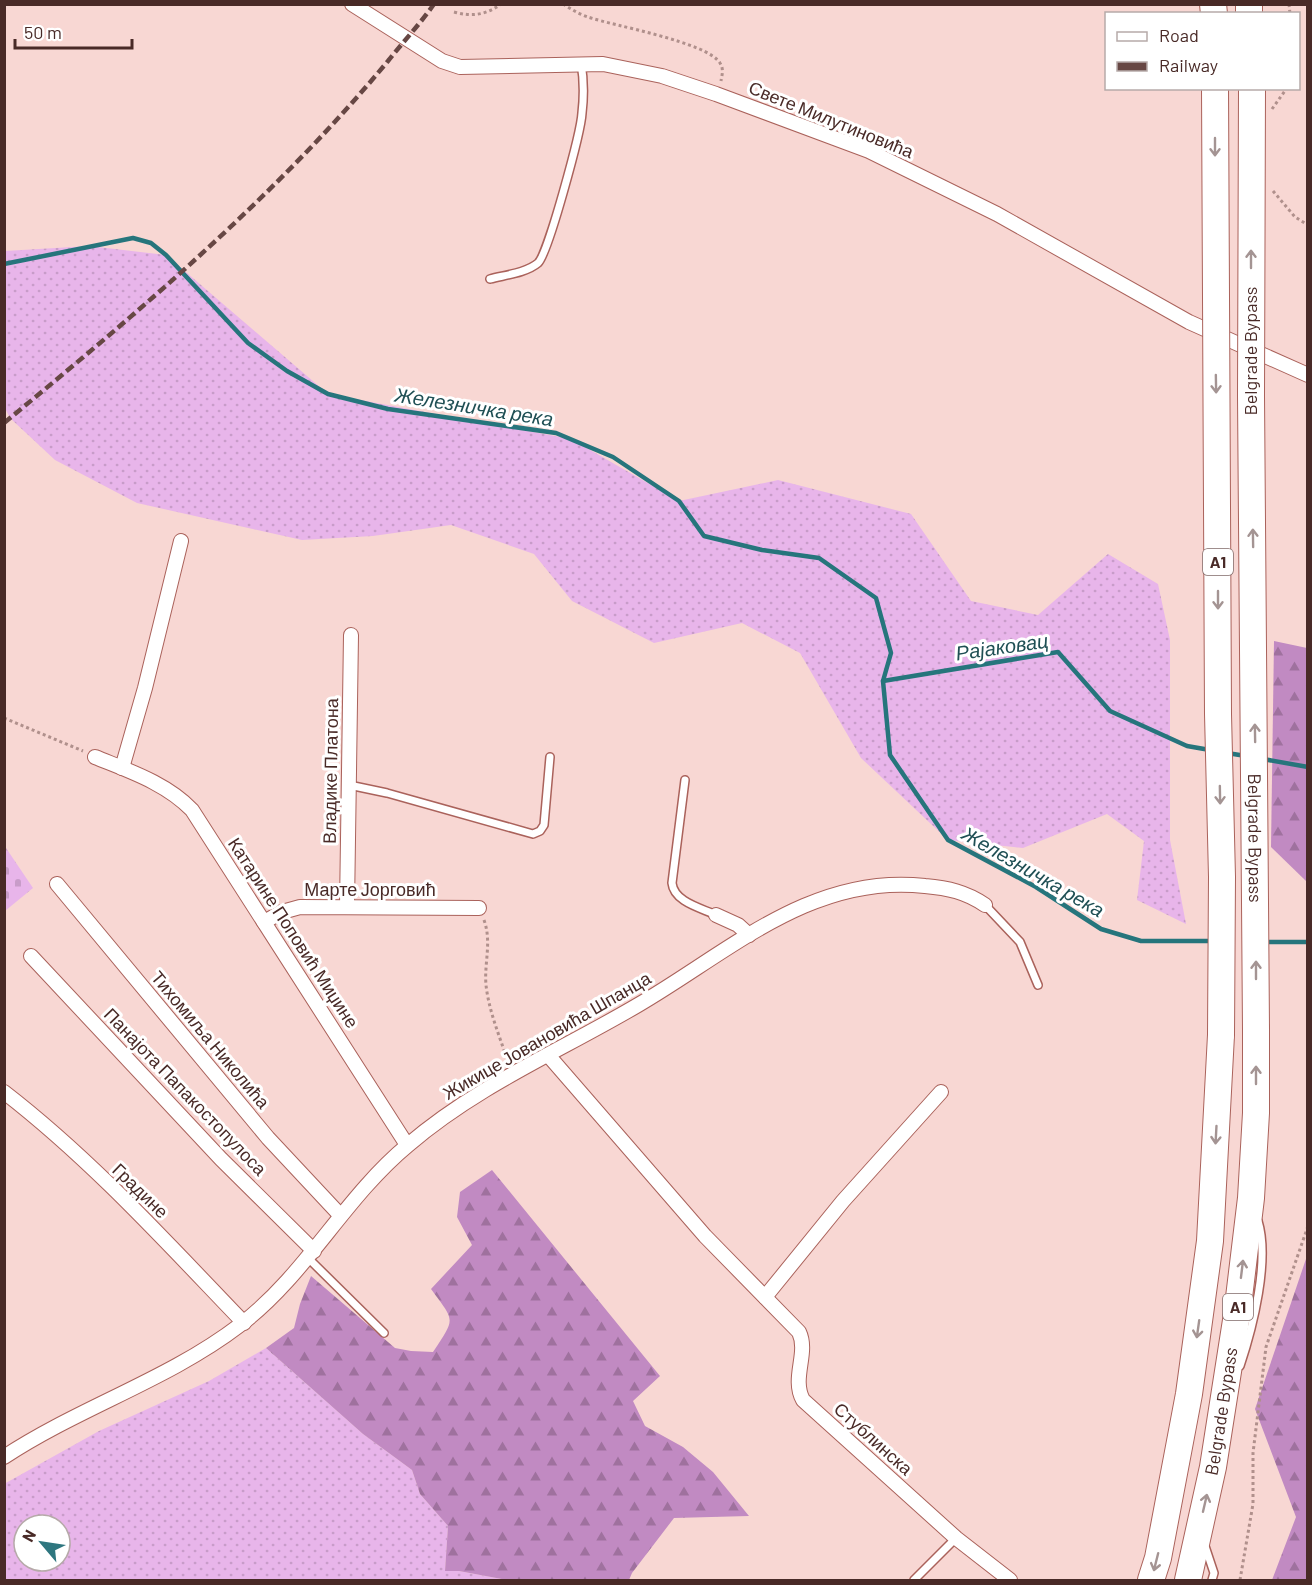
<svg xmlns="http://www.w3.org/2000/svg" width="1312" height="1585" viewBox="0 0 1312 1585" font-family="Barlow,sans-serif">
	<defs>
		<pattern id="grass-dots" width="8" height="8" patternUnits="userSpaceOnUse" patternTransform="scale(1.5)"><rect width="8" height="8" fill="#e8b5ea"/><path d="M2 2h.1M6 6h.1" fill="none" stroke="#c89cc9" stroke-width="1.8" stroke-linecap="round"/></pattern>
		<pattern id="forest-firs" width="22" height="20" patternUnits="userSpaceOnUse" patternTransform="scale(1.5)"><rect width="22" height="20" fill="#c18ac2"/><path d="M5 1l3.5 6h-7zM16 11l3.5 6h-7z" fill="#9f719e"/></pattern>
		<pattern id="cemetery-stones" width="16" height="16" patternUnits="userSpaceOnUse" patternTransform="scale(1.5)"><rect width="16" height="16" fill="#e8b5ea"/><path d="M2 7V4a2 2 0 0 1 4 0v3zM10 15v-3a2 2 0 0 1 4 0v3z" fill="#c89cc9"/></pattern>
	</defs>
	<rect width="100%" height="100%" fill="#f8d7d3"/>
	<g fill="url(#grass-dots)" fill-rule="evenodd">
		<polygon points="89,246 166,255 328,394 571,439 679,501 778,480 911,514 971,601 1038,615 1108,554 1158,584 1170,640 1170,840 1186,924 1137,900 1144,841 1107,814 1023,848 948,840 861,758 800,653 742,623 654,643 572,601 534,554 451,525 373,536 302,540 137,503 55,460 10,418 5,408 5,251"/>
		<path d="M266,1348l97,86 49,36 8,24 28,32 -3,45h14l48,9h-502l-1,-96 95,-53 110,-50zM24,1525h36v36h-36z"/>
	</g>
	<g fill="url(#forest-firs)">
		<polygon points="1274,641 1307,648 1307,882 1271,847"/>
		<path d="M492,1170l168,206 -27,25 12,25 38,21 30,25 36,44 -75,2 -42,55 -3,7h-122l-48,-9h-14l3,-45 -28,-32 -8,-24 -49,-36 -97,-86 28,-20 6,-24 11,-28 84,72 16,3 22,1c23,-35 22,-30 -2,-63l41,-44 -15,-28 3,-25z"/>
		<polygon points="1307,1256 1307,1580 1272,1580 1296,1517 1255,1409"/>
	</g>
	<polygon fill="url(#cemetery-stones)" points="4,845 33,888 5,911 4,911"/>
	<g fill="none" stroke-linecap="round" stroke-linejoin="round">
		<g stroke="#26757c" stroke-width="4.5">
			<polyline points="4,264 133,238 151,243 166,255 248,343 287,371 328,394 388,409 556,433 613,457 679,501 704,536 762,550 819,558 876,598 891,653 883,681 890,755 948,840 1036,887 1101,929 1141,941 1213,941"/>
			<polyline points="883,681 1058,652 1110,711 1187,746 1210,750"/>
			<polyline points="1227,753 1246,756"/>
			<polyline points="1263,759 1308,767"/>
			<polyline points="1264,942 1308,942"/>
		</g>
		<g stroke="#aa625b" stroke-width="10">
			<g id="service">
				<path d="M490,279c15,-4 36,-6 48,-16 10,-9 43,-131 44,-150 2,-17 2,-33 -1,-50"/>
				<path d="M685,780l-13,103c2,19 29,25 44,32"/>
				<polyline points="349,785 387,793 533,834 540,831 544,825 550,757"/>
				<polyline points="985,905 1020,942 1038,985"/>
				<polyline points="308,1258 384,1333"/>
				<path d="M1240,1366c13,-39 30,-106 18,-145"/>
				<polyline points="1205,1546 1214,1573 1212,1580"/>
				<polyline points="914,1580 956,1538"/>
			</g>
		</g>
		<g stroke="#aa625b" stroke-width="16">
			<g id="minor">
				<polyline points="352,4 442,61 460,67 603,64 662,76 716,94 869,151 997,214 1189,322 1308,375"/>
				<path d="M95,757c34,14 71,26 97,53l215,335"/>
				<polyline points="122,768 145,688 181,541"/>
				<polyline points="57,884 268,1138 340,1215"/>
				<polyline points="347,907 351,635"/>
				<polyline points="716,915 738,925 749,935"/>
				<polyline points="264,922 282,912 300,907 479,908"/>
				<polyline points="31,956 221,1159 314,1251"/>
				<path d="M548,1055l157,181 94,96c10,21 -8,46 4,68l153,138 54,42"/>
				<path d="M4,1092c88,68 163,151 240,231"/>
				<polyline points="765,1297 843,1201 941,1092"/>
				<path d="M4,1457c76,-50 164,-77 236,-132 66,-50 104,-127 168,-180 70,-60 152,-94 230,-140 91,-53 174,-132 287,-119 23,2 41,6 60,19"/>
			</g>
		</g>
		<g stroke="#aa625b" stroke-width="28">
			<g id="motorway">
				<polyline points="1213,4 1214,14"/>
				<polyline points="1249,4 1249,14"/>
				<polyline points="1151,1580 1158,1558 1189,1394 1210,1241 1221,1035"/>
				<path id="s1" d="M1188,1580l25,-113 24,-153 14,-116 5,-85v-84"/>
			</g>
		</g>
		<g stroke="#b0908c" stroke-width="3" stroke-dasharray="3 3" stroke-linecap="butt">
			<path d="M563,4c8,5 16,10 25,13 26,9 119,25 132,46 4,6 2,12 1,18"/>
			<polyline points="1289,4 1290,14"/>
			<path d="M454,12c18,5 32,3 47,-8"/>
			<polyline points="1272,109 1287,88"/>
			<polyline points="1273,191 1295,217 1308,225"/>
			<polyline points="4,718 83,751"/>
			<path d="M484,920c8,22 0,43 2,65 3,27 14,52 22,77"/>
			<polyline points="1240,1580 1253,1504 1253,1453 1266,1347 1308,1226"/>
		</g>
		<use href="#service" stroke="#fff" stroke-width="7"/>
		<use href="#minor" stroke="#fff" stroke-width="14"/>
		<use href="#motorway" stroke="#fff" stroke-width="26"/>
		<path stroke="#674744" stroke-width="4.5" stroke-dasharray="9 4.5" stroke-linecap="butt" d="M4,423c136,-112 272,-227 384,-362 15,-19 32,-37 46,-57"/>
		<g stroke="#aa625b" stroke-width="28" stroke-linecap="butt">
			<g id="motorway-bridge">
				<polyline points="1215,88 1218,714 1222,877 1221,1035"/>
				<path id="s2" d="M1252,88l-1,308 5,633"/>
			</g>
		</g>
		<use href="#motorway-bridge" stroke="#fff" stroke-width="26"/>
	</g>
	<defs><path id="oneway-shaft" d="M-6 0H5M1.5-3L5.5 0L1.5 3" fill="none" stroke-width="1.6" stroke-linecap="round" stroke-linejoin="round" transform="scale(1.5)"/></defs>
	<g stroke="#a49493">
		<use href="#oneway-shaft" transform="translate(1215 147) rotate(90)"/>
		<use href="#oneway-shaft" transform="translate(1251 259) rotate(-90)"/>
		<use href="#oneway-shaft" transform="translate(1216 384) rotate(89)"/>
		<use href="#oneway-shaft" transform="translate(1253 538) rotate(-91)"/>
		<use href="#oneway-shaft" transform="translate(1218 600) rotate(90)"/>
		<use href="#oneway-shaft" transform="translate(1255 733) rotate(-91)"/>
		<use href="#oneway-shaft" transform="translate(1220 795) rotate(89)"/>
		<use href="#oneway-shaft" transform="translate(1256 970) rotate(-90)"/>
		<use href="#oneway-shaft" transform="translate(1256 1075) rotate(-90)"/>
		<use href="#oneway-shaft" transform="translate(1216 1135) rotate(93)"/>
		<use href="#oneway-shaft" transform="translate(1242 1269) rotate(-83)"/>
		<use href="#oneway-shaft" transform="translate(1198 1329) rotate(98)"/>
		<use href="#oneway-shaft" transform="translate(1205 1503) rotate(-77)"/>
		<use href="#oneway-shaft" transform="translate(1156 1562) rotate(104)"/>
	</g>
	<g text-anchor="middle" stroke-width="6" stroke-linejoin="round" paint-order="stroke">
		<g fill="#fff" stroke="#806a68" stroke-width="1.5">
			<rect x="1203" y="549" width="30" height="26" rx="4.5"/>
			<rect x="1223" y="1294" width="30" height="26" rx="4.5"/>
		</g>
		<g font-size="16" font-weight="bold" fill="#492a27">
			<text x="1218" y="568">A1</text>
			<text x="1238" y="1313">A1</text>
		</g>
		<g font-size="18" fill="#492a27" stroke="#fff">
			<text transform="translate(831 120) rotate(22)" y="6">Свете Милутиновића</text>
			<text transform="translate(1251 351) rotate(-90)" y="6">Belgrade Bypass</text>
			<text transform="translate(331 771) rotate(-89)" y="6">Владике Платона</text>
			<text dy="6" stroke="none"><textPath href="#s2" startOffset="750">Belgrade Bypass</textPath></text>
			<text x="370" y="896">Марте Јорговић</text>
			<text transform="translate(293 933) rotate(57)" y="6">Катарине Поповић Миџине</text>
			<text transform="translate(547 1036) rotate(-30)" y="6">Жикице Јовановића Шпанца</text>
			<text transform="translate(210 1040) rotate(50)" y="6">Тихомиља Николића</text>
			<text transform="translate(185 1092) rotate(46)" y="6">Панајота Папакостопулоса</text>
			<text transform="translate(140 1191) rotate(44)" y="6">Градине</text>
			<text dy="6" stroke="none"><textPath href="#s1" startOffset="172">Belgrade Bypass</textPath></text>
			<text transform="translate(873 1439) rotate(42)" y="6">Стублинска</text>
		</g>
		<g font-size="20" font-style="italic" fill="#1f4f54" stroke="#fff">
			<text transform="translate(474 407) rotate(9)" y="7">Железничка река</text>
			<text transform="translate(1002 647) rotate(-8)" y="7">Рајаковац</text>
			<text transform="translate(1033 872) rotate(30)" y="7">Железничка река</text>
		</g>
	</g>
	<rect width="1312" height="1585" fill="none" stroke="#492a27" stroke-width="12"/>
	<rect x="1105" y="12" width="195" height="78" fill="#ffffff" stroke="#b6aaa9" stroke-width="1.5"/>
	<rect x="1117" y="32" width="30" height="9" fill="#ffffff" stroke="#b6aaa9" stroke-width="1.5"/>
	<text x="1159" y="42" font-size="18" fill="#492a27">Road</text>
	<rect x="1117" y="62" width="30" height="9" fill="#674744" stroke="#b6aaa9" stroke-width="1.5"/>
	<text x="1159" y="72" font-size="18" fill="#492a27">Railway</text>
	<g transform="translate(42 1543) rotate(299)"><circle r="28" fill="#ffffff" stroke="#b6aaa9" stroke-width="1.5"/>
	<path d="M0-4.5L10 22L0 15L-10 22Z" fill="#2e767f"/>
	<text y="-9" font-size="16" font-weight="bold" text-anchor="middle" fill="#492a27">N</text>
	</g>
	<path d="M15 39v9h117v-9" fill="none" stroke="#492a27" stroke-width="3"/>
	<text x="24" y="39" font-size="18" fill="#492a27" stroke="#ffffff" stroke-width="4.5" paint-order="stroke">50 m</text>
</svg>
